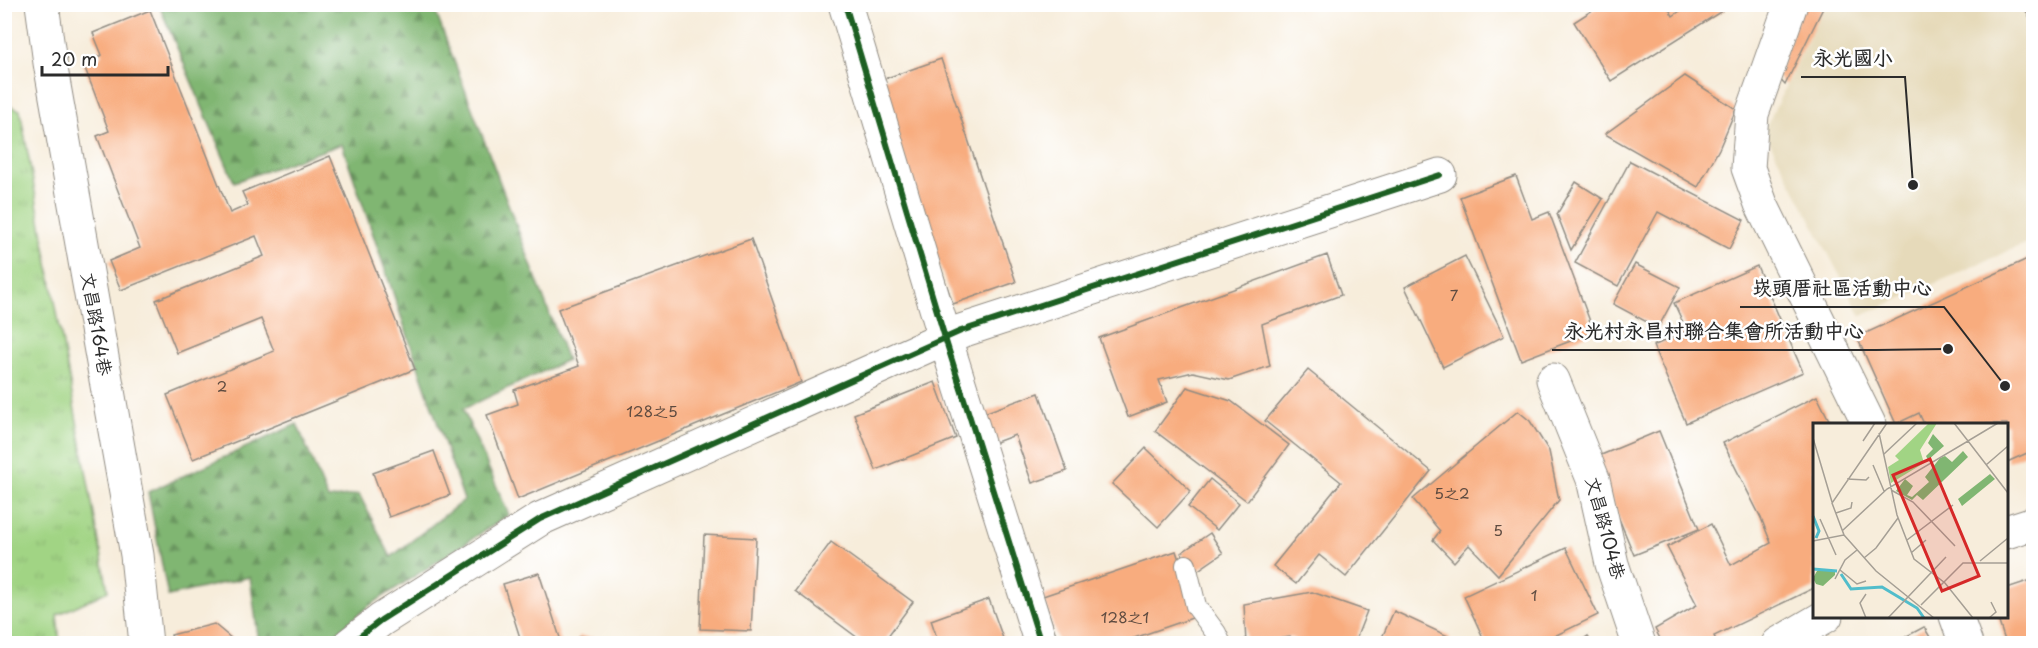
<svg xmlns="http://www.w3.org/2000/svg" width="2038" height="648" viewBox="0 0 2038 648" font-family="'Playpen Sans','LXGW WenKai TC',sans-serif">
	<defs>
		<pattern id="grass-tufts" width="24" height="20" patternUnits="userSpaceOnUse" patternTransform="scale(1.5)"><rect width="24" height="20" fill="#a1d484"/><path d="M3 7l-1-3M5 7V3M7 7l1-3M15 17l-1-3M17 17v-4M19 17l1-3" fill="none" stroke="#8bb672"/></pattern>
		<pattern id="forest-firs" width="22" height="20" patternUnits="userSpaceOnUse" patternTransform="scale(1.5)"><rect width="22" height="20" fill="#80b672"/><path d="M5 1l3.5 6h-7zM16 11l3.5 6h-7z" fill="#69945e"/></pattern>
	</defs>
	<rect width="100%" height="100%" fill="#fff"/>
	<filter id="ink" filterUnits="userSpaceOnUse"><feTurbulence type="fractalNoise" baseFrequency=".0167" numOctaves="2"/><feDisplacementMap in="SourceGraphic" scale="12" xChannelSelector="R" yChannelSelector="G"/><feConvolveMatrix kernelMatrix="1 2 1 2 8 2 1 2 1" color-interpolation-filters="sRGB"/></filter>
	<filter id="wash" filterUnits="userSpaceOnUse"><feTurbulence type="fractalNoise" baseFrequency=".008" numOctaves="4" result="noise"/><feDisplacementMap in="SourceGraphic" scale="24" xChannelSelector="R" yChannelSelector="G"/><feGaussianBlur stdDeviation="1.35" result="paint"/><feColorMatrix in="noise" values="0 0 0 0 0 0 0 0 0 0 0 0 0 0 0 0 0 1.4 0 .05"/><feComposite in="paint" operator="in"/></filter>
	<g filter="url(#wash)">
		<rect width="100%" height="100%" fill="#f7eddb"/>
		<polygon fill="#e6daba" points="1825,5 2033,5 2033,240 1861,316 1764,131"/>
		<polygon fill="url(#grass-tufts)" stroke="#668058" stroke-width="1.5" points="4,104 20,110 108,591 57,615 60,643 5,643"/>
		<polygon fill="url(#forest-firs)" stroke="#56704e" stroke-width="1.5" points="159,5 433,5 567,360 463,409 509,515 370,605 325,643 259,643 250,577 168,596 148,492 297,424 328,499 359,494 391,557 464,500 342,144 234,182"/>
		<g id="blocks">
			<g fill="#f8ac7e">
				<polygon points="1602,4 1666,4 1673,16 1690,4 1722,4 1725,9 1611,81 1574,22"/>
				<polygon points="1803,4 1825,4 1785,85 1777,76"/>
				<polygon points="2022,4 2034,4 2034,25"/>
				<polygon points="150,10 230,213 248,205 242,192 330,156 415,369 193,459 167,395 274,351 261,319 177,353 156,300 264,256 256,236 121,290 109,261 140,248 97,136 109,131 83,63 102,55 93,33"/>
				<polygon points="941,59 1016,282 953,304 878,81"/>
				<polygon points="1685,76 1736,109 1719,149 1698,187 1605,134"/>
				<polygon points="1630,161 1744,220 1729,249 1658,212 1618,286 1575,263"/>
				<polygon points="1516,176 1532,219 1549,212 1594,332 1521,360 1460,197"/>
				<polygon points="1576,182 1603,199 1571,250 1557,214"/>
				<polygon points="751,239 801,382 518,499 487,415 518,404 514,390 579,366 558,309"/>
				<polygon points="1327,255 1341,295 1262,324 1270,366 1229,380 1193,372 1159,380 1167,402 1128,417 1099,338"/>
				<polygon points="1465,256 1504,336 1443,367 1405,287"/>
				<polygon points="2034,256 2034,450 2007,462 2007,424 1924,424 1919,413 1896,424 1857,337"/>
				<polygon points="1635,264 1680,287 1658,328 1613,304"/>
				<polygon points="1757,266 1803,372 1686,423 1653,346 1687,331 1674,303"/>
				<polygon points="1308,370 1431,471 1346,577 1319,555 1296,584 1273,566 1341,482 1265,421"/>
				<polygon points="935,382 956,438 876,470 854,414"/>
				<polygon points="1187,387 1231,401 1289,445 1247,501 1155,431"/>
				<polygon points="1039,393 1067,471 1032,483 1015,435 991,444 981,414"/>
				<polygon points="1817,396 1831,424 1814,424 1814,588 1714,636 1718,644 1663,644 1655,629 1697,605 1667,547 1711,524 1731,565 1771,543 1761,518 1723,443"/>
				<polygon points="1518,411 1530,421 1549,451 1559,500 1498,575 1469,545 1454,562 1433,540 1440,531 1413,499"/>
				<polygon points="1659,431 1699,529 1634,555 1594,458"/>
				<polygon points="1146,448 1191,491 1158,527 1112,484"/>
				<polygon points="434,451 450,495 389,517 373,473"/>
				<polygon points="1210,479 1239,503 1217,530 1188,507"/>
				<polygon points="1210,533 1223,553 1194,573 1181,553"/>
				<polygon points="704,535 756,538 751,631 700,629"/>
				<polygon points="831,542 913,602 882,644 866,644 795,591"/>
				<polygon points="1566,548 1598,615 1538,644 1486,644 1464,596"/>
				<polygon points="1176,551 1198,616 1117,644 1059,644 1043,596"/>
				<polygon points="539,573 562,644 522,644 503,584"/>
				<polygon points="2034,579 2034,644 2006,644 1997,616 2007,616 2007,588"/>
				<polygon points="1312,592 1367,611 1354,644 1305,644 1290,637 1246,644 1244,604"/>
				<polygon points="989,599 1005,644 939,644 931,620"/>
				<polygon points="1394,611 1450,637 1447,644 1379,644"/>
				<polygon points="214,624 238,644 173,644 171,635"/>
				<polygon points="1924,627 1934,644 1892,644"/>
				<polygon points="579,636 631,642 631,644 578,644"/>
				<polygon points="1588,636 1591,644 1576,644"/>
			</g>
		</g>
	</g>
	<g filter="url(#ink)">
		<use href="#blocks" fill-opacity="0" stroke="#918c83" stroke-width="1.5"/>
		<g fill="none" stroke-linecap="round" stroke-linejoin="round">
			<g stroke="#918c83" stroke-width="22">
				<polyline id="service" points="1186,565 1196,606 1216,633 1221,644"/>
			</g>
			<g stroke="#918c83" stroke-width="35">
				<g id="minor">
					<polyline points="42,4 50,63 137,555 146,644"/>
					<polyline points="845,4 945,338 1041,644"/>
					<polyline points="1791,4 1752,114 1748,168 1761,204 1869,424"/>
					<polyline points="1553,380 1593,479 1612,564 1639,644"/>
					<polyline points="1956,616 1966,644"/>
					<polyline points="350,644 381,620 540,519 961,331 1440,175"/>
				</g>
			</g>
			<g stroke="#918c83" stroke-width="35">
				<g id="tertiary">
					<polyline points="2006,532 2034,523"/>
					<polyline points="1778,644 1826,616"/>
				</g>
			</g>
			<use href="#service" stroke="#fff" stroke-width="20"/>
			<use href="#minor" stroke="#fff" stroke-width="33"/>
			<use href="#tertiary" stroke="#fff" stroke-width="33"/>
			<g stroke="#fff" stroke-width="10">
				<g id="cycleway">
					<polyline points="845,4 945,338 1041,644"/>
					<polyline points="350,644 381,620 540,519 961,331 1440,175"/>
				</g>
			</g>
			<use href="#cycleway" stroke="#1b5e20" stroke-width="6"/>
		</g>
	</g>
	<g text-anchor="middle" stroke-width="5" stroke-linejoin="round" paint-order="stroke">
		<g font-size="15" fill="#5e4b40">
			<text x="1454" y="301">7</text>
			<text x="222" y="392">2</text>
			<text x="652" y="417">128之5</text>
			<text x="1452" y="499">5之2</text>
			<text x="1498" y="536">5</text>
			<text x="1534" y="601">1</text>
			<text x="1125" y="623">128之1</text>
		</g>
		<g font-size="18" fill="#2b2b2b" stroke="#fff">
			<text transform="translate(96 324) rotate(80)" y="6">文昌路164巷</text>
			<text transform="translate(1605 528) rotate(75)" y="6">文昌路104巷</text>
		</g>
	</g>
	<g transform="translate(1813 423)">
		<rect width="195" height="195" fill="#f7eddb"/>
		<path d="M124,0l-17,27 4,13 -33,20 -3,-16 11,-7 -4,-4 33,-32z" fill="#a1d484"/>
		<path d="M120,11l11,12 -16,14 -2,-4 7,-7 -5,-6zM150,28l5,6 -45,43 -6,-5 -5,5 -16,-9 9,-12 8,7 -6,9 5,2 17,-15 -4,-5 15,-19 5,-2 7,6zM177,51l5,5 -33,27 -4,-7zM4,148h18v4l-12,11 -7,-2 -3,-6z" fill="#80b672"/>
		<path fill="none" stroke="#51bdcb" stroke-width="3" d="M0,93l6,15 -3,7M0,146l24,2M28,151l10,15 31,-2 35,21 7,10"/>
		<path fill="none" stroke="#a59f95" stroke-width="1.5" d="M141,0l14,18 30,-18M66,10l18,82 17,44 31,24 28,35M0,15l19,64M50,18l12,-18M71,31l33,-31M60,42l11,26M173,42l22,-19M34,56l19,1 3,-3M78,67l22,12 42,44M23,90l15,-5 1,-6M7,96l16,36M29,108l45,-42 81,-48 40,52M31,112l32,36 58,47M94,117l46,-35M0,118l31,-6 -12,-32 55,-80M98,130l15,-13M51,135l12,-10 22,-30M167,138l28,-23M27,147l17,14 9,-3M22,156l10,-19 12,-10M53,171l-6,9 6,15M108,182l42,-42h45M75,195l58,-61M176,195l7,-6 -5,-10"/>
		<path fill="#d62828" fill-opacity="0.15" stroke="#d62828" stroke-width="3" d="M117,36l49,117 -37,15 -49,-116z"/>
		<rect width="195" height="195" fill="none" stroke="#2b2b2b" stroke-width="3"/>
	</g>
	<path fill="none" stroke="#2b2b2b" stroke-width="2" d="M1913 185L1905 77H1801M2005 386L1944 307H1740M1948 349L1876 350H1552"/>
	<g fill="#2b2b2b" stroke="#fff" stroke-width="2">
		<circle cx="1913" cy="185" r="6"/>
		<circle cx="2005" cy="386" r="6"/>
		<circle cx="1948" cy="349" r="6"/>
	</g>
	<g font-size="20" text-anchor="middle" font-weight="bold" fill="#2b2b2b" stroke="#fff" stroke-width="5" stroke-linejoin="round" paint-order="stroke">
		<text x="1853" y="65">永光國小</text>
		<text x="1842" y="295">崁頭厝社區活動中心</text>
		<text x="1714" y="338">永光村永昌村聯合集會所活動中心</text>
	</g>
	<rect width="2038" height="648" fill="none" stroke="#fff" stroke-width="24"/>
	<path d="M42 66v9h126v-9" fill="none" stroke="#2b2b2b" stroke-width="3"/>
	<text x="51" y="66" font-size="18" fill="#2b2b2b" stroke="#ffffff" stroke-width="4.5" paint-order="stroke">20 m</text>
</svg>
